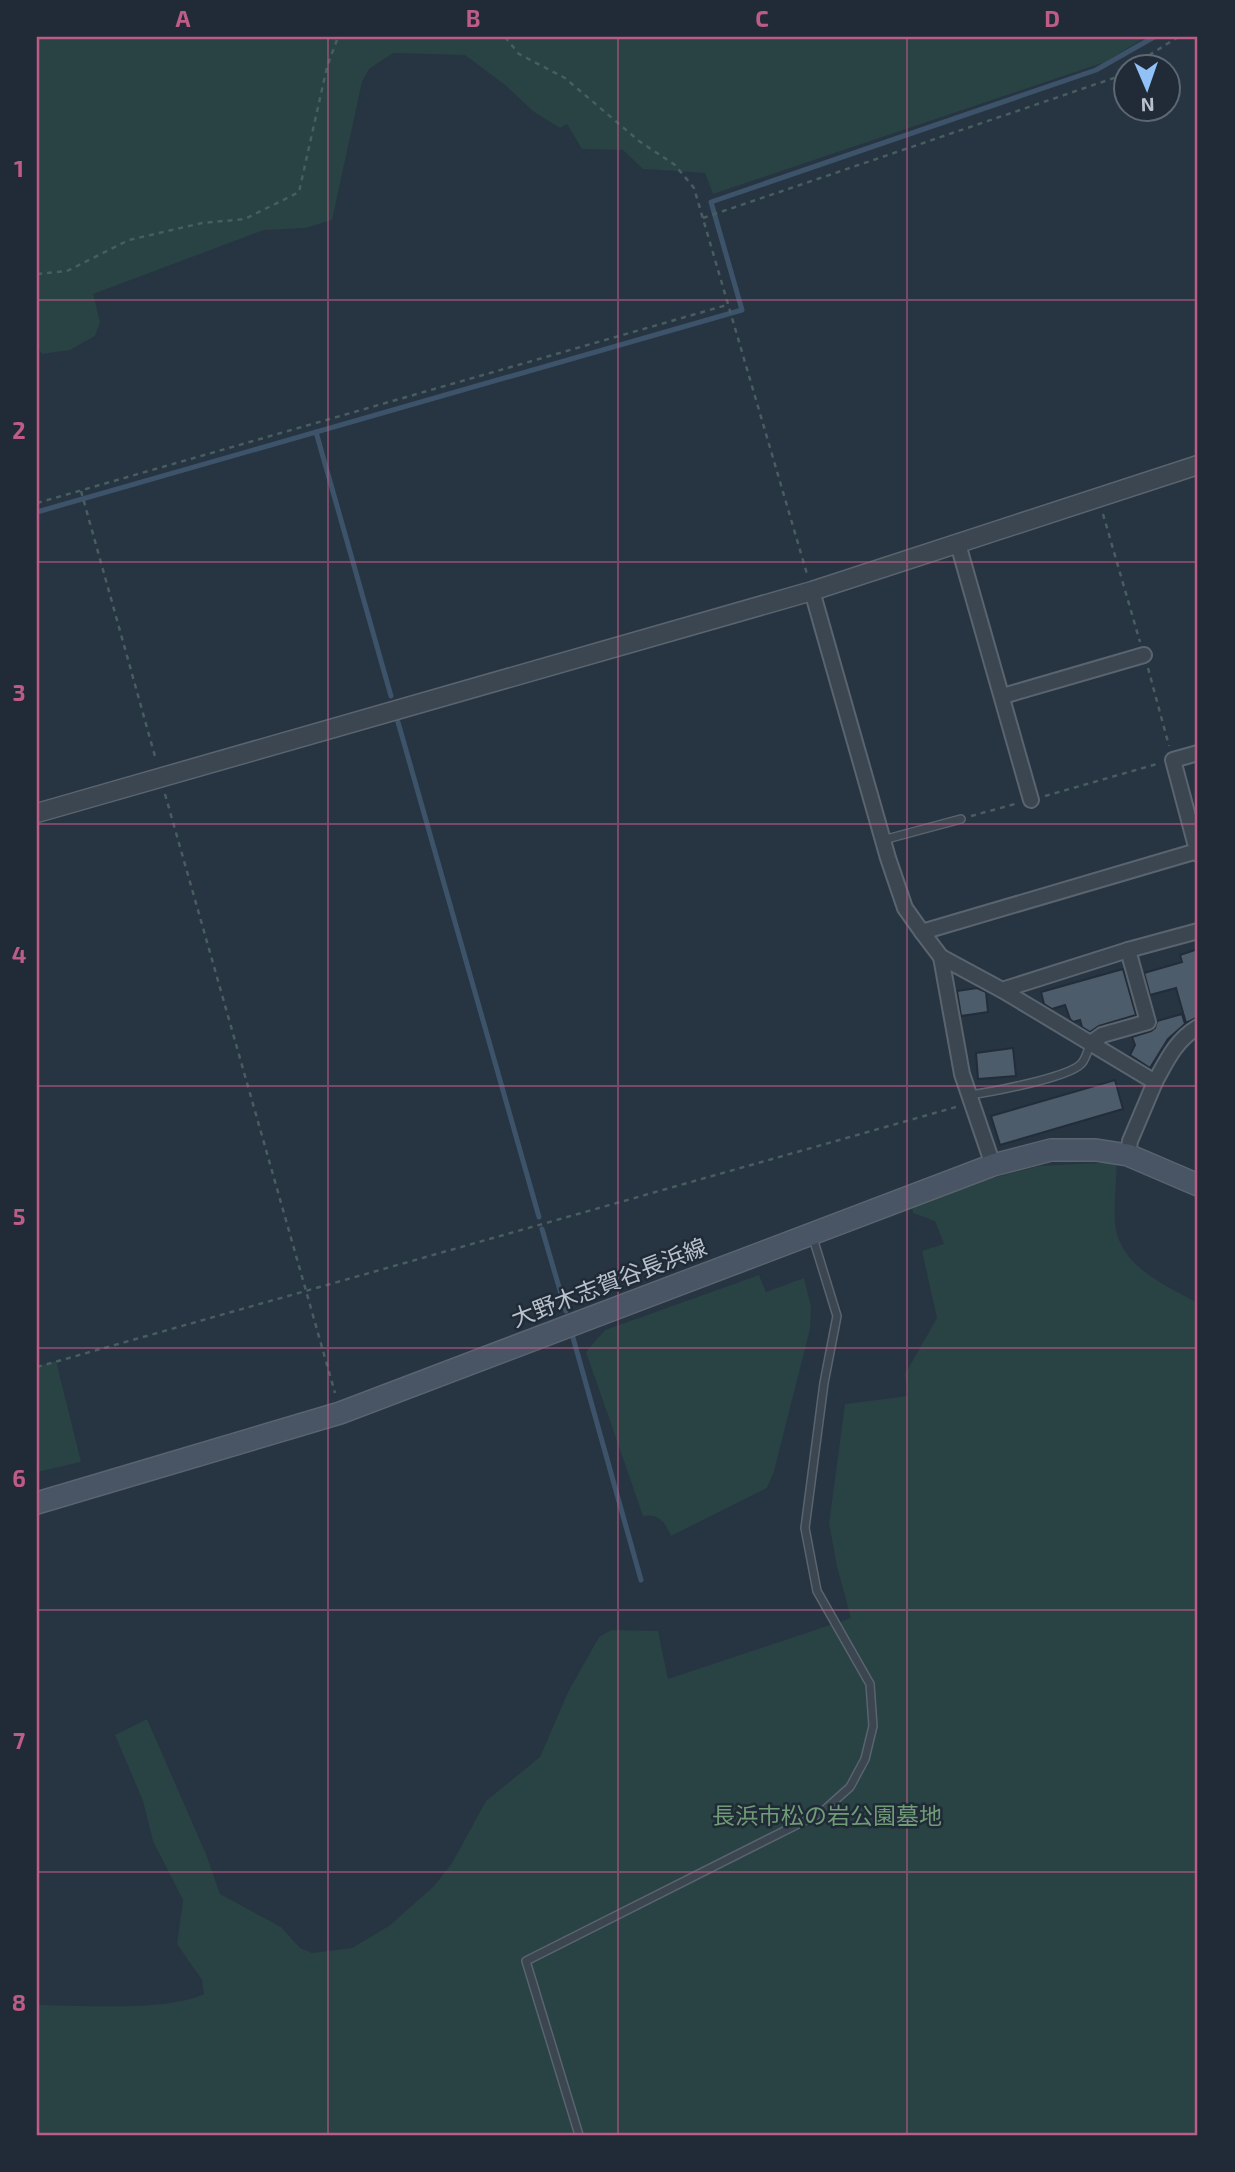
<svg xmlns="http://www.w3.org/2000/svg" width="1235" height="2172" viewBox="0 0 1235 2172" font-family="'Exo 2','Noto Sans JP',sans-serif">
	<rect width="100%" height="100%" fill="#273442"/>
	<g fill="#294243">
		<polygon points="37,37 1146,37 1105,62 713,194 705,173 643,169 623,150 582,149 567,124 560,128 534,112 505,85 465,55 393,53 369,69 362,82 332,220 305,228 264,230 93,294 100,322 95,336 70,350 42,354 37,347"/>
		<path d="M1117,1162c-1,20 -3,41 -2,61 4,43 50,62 83,80v832h-1161v-130c45,0 128,7 167,-11l-2,-14 -25,-36 6,-44 -30,-59 -10,-40 -28,-66 32,-16 59,135 14,40 61,33 19,21 12,5 40,-5 37,-22 45,-40 18,-23 34,-62 54,-44 28,-65 31,-55 12,-7 47,1 10,48 183,-61 -14,-51 -8,-44 16,-119 63,-8 -3,-22 32,-56 -15,-67 22,-7 -9,-23 -22,-8 -1,-6 46,-20 81,-21z"/>
		<path d="M759,1275l7,17 38,-14 7,29 -1,22 -36,142 -7,17 -96,48c-6,-13 -11,-23 -28,-20l-57,-164 19,-22z"/>
		<polygon points="56,1361 81,1462 37,1472 37,1367"/>
	</g>
	<g fill="none" stroke-linecap="round" stroke-linejoin="round">
		<g stroke="#3d536a" stroke-width="5">
			<polyline points="316,432 391,696"/>
			<polyline points="37,512 742,310 711,202 1096,70 1154,37"/>
			<polyline points="398,722 539,1217"/>
			<polyline points="542,1229 566,1311"/>
			<polyline points="572,1334 641,1580"/>
		</g>
	</g>
	<g fill="#4d5c6a" stroke="#222d39" stroke-width="2">
		<polygon points="1198,949 1198,1017 1186,1023 1176,988 1150,995 1144,973 1182,962 1180,955"/>
		<polygon points="1123,969 1136,1015 1099,1026 1090,1032 1082,1027 1080,1020 1073,1022 1070,1019 1065,1005 1052,1009 1044,1004 1041,992"/>
		<polygon points="977,988 986,992 988,1012 961,1016 957,991"/>
		<polygon points="1182,1014 1185,1024 1168,1039 1150,1068 1130,1055 1135,1045 1132,1037 1151,1031 1155,1028 1157,1021"/>
		<polygon points="1013,1048 1016,1076 978,1079 976,1053"/>
		<polygon points="1115,1080 1123,1109 1000,1145 991,1116"/>
	</g>
	<g fill="none" stroke-linecap="round" stroke-linejoin="round">
		<g stroke="#59646f" stroke-width="10">
			<g id="service">
				<polyline points="883,840 961,819"/>
				<path d="M970,1095c21,-3 97,-17 111,-31 5,-5 7,-14 9,-20"/>
				<polyline points="579,2135 526,1961 822,1812 850,1787 865,1759 873,1726 870,1684 817,1591 805,1528 824,1383 837,1316 813,1238"/>
			</g>
		</g>
		<g stroke="#59646f" stroke-width="18">
			<g id="minor">
				<polyline points="958,544 1031,800"/>
				<polyline points="812,591 888,858 905,908 922,932 941,957 1002,990 1155,1082 1130,1141 1128,1155"/>
				<polyline points="1003,696 1144,655"/>
				<polyline points="1198,753 1173,760 1198,854"/>
				<polyline points="922,932 1197,851"/>
				<polyline points="941,957 962,1074 993,1165"/>
				<polyline points="1002,990 1128,950 1198,931"/>
				<polyline points="1091,1043 1102,1035 1148,1022 1128,950"/>
				<path d="M1155,1082c12,-22 21,-42 43,-55"/>
			</g>
		</g>
		<g stroke="#59646f" stroke-width="21">
			<polyline id="tertiary" points="37,813 812,591 1198,465"/>
		</g>
		<g stroke="#59646f" stroke-width="24">
			<polyline id="secondary" points="37,1503 340,1413 993,1165 1051,1150 1096,1150 1128,1155 1198,1185"/>
		</g>
		<g stroke="#475e5f" stroke-width="2.5" stroke-dasharray="5 5" stroke-linecap="butt">
			<polyline points="505,37 519,54 565,78 639,141 675,165 694,188 807,574"/>
			<polyline points="1132,66 1178,37"/>
			<polyline points="703,218 1114,78 1126,70"/>
			<polyline points="37,274 67,271 129,240 202,223 245,219 299,192 327,67 338,37"/>
			<polyline points="81,491 156,760"/>
			<polyline points="37,503 727,305"/>
			<polyline points="1103,514 1140,642"/>
			<polyline points="1148,668 1169,746"/>
			<polyline points="165,794 335,1393"/>
			<polyline points="1045,796 1157,764"/>
			<polyline points="971,816 1015,804"/>
			<polyline points="37,1367 956,1107"/>
		</g>
		<use href="#service" stroke="#3b4651" stroke-width="7"/>
		<use href="#minor" stroke="#3b4651" stroke-width="14"/>
		<use href="#tertiary" stroke="#3b4651" stroke-width="18"/>
		<use href="#secondary" stroke="#495564" stroke-width="21"/>
	</g>
	<path fill="none" stroke="#be5c88" stroke-width="2" stroke-opacity="0.55" d="M328,37v2098M618,37v2098M907,37v2098M37,300h1161M37,562h1161M37,824h1161M37,1086h1161M37,1348h1161M37,1610h1161M37,1872h1161"/>
	<g text-anchor="middle" stroke-width="5" stroke-linejoin="round" paint-order="stroke">
		<g font-size="23" fill="#b8c1cb" stroke="#202b37">
			<text transform="translate(609 1283) rotate(-21)" y="8">大野木志賀谷長浜線</text>
		</g>
		<g font-size="23" fill="#6f9c76" stroke="#202b37">
			<text x="827" y="1824">長浜市松の岩公園墓地</text>
		</g>
	</g>
	<rect width="1235" height="2172" fill="none" stroke="#202b37" stroke-width="77"/>
	<g transform="translate(1147 88) rotate(178)"><circle r="33" fill="#202b37" stroke="#5d6772" stroke-width="2"/>
	<path d="M0-5L12 26L0 18L-12 26Z" fill="#91c1f7"/>
	<text y="-10" font-size="19" font-weight="bold" text-anchor="middle" fill="#b8c1cb">N</text>
	</g>
	<rect x="38" y="38" width="1158" height="2096" fill="none" stroke="#be5c88" stroke-width="2.5"/>
	<g font-size="23" text-anchor="middle" font-weight="bold" fill="#be5c88">
		<text x="183" y="27">A</text>
		<text x="473" y="27">B</text>
		<text x="762" y="27">C</text>
		<text x="1052" y="27">D</text>
		<text x="19" y="177">1</text>
		<text x="19" y="439">2</text>
		<text x="19" y="701">3</text>
		<text x="19" y="963">4</text>
		<text x="19" y="1225">5</text>
		<text x="19" y="1487">6</text>
		<text x="19" y="1749">7</text>
		<text x="19" y="2011">8</text>
	</g>
</svg>
